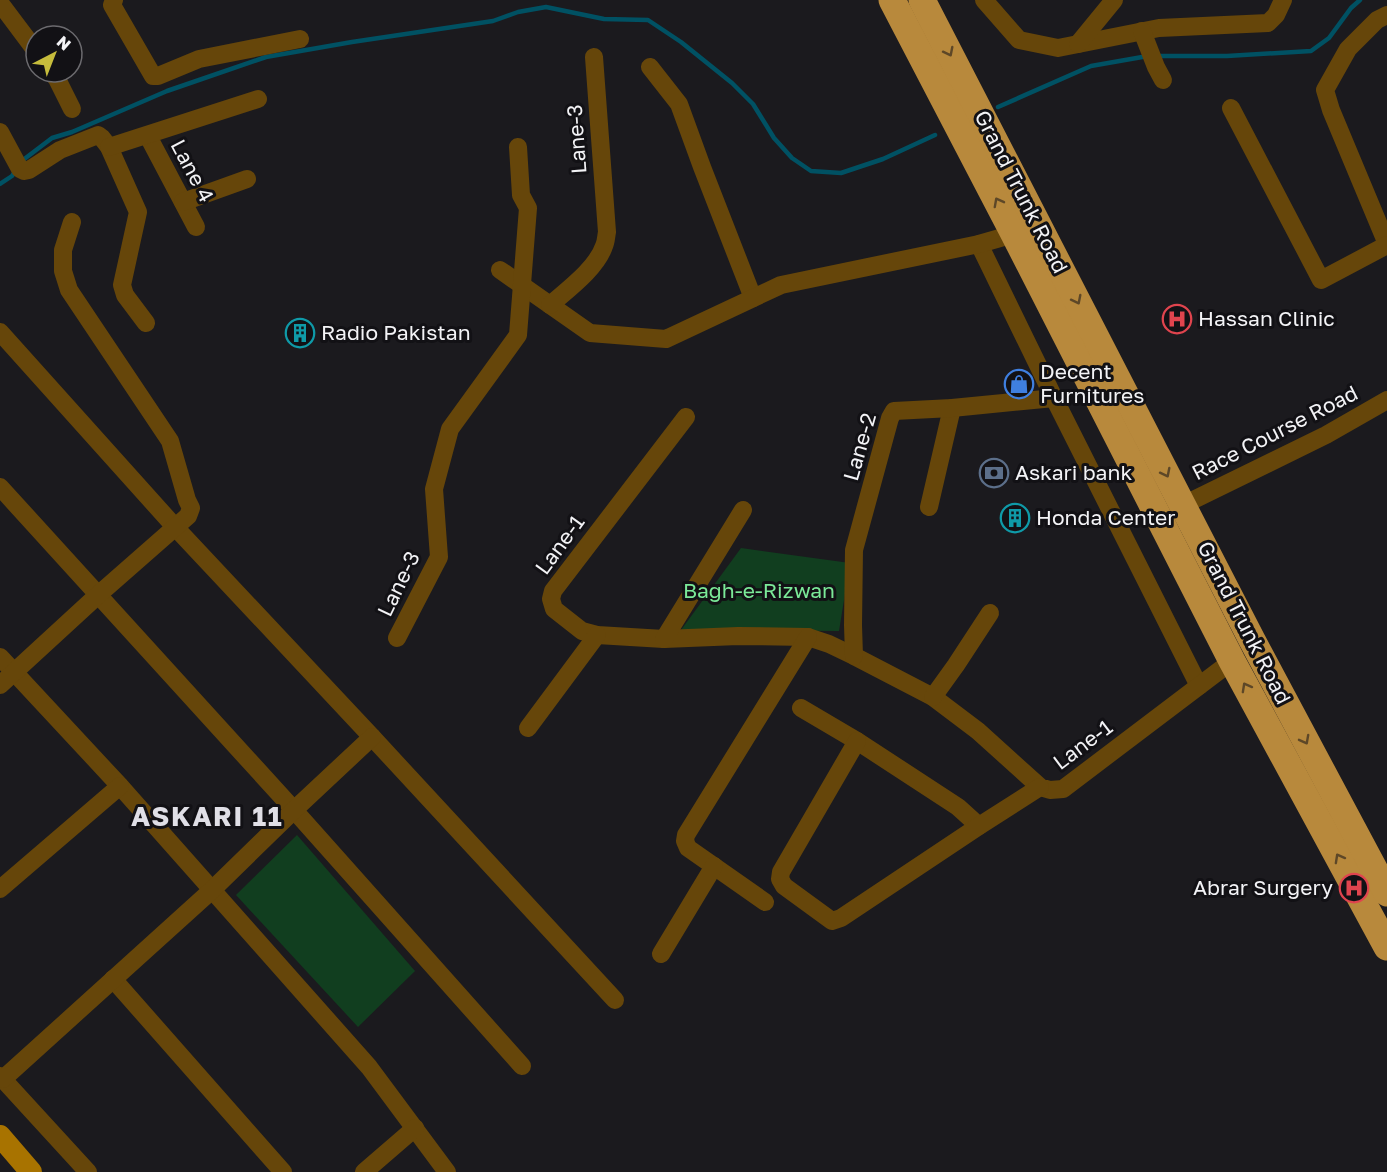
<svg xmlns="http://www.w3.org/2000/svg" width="1387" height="1172" viewBox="0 0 1387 1172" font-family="'Golos Text',sans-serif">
	<rect width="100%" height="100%" fill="#1b1a1e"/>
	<g fill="#113e1f">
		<polygon points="741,548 850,563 839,631 681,630"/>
		<polygon points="297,835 415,971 358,1027 236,895"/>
	</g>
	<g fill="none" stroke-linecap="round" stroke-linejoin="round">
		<g stroke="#005163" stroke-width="4.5">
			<polyline points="1156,56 1227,56 1311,51 1329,38 1351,8 1360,0"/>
			<polyline points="998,107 1091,66 1148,56"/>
			<polyline points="21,163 23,160 52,138 72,132 167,91 266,57 352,42 493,21 518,12 546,7 604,19 648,20 681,42 732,83 753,104 774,138 792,158 811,171 841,173 883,159 935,135"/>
			<polyline points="0,184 12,176 16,170"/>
		</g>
		<g stroke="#66460a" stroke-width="18">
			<polyline points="114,0 112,5 153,76 158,76 199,59 300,39"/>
			<polyline points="984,0 1019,40 1058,48 1159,28 1268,23 1276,15 1283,0"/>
			<polyline points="0,3 36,51"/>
			<polyline points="1387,15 1377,20 1348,49 1325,90 1331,110 1387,244"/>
			<polyline points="1142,31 1156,67 1163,80"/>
			<polyline points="1078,44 1114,0"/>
			<polyline points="650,67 679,104 702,167 753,298"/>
			<polyline points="52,72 57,79 72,109"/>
			<polyline points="1231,108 1321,280 1387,245"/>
			<polyline points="0,132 20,169 24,171 29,170 60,150 93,137 98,135 102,138 109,147 138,212 122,285 125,295 146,323"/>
			<polyline points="148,136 196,227"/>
			<polyline points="109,147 258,99"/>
			<polyline points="183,202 247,179"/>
			<polyline points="979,244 1054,398 1199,686"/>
			<polyline points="500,270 590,333 666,339 781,285 979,244 1014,234"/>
			<path d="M550,305c17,-15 47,-37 54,-59 2,-4 2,-9 3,-14l-13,-175"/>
			<polyline points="0,332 175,527 372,737 615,1000"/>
			<polyline points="686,417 553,591 551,599 554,609 582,631 597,635 664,639 738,636 808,637 829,644 854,656 933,697 978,731 1040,787 1050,790 1063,789 1232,661"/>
			<polyline points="0,487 294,810 522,1066"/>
			<polyline points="1183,505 1326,435 1387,400"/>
			<polyline points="929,507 952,408"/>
			<polyline points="397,638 439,557 434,489 450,429 518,335 528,208 521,195 518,147"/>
			<polyline points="664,639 743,510"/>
			<polyline points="854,656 853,625 854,550 890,418 894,411 952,408 1054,398"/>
			<polyline points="0,657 120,786 369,1067 447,1172"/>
			<polyline points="0,685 98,595 188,516 191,508 187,500 170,441 69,290 63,271 63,250 72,222"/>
			<polyline points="933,697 956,665 990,613"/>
			<polyline points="801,708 857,741 958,807 979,826"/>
			<polyline points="528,728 597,635"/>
			<polyline points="857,741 781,872 780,879 784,886 832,921 841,918 979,826 1040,787"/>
			<polyline points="0,889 120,786"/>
			<polyline points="765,902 688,848 685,841 686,835 808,637"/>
			<polyline points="661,954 714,866"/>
			<polyline points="113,979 283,1172"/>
			<polyline points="0,1076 88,1172"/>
			<polyline points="3,1079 212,890 294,810 372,737"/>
			<polyline points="364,1172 415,1128"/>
		</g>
		<polyline stroke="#a87300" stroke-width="22" points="0,1136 31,1172"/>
		<g stroke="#b8893c" stroke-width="27">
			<polyline points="892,0 1014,234 1232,661 1387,947"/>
			<polyline points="922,0 1252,640 1387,893"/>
		</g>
	</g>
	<defs><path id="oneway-chevron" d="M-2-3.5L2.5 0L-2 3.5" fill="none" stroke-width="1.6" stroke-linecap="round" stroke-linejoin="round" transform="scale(1.5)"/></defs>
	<g stroke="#5d4727">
		<use href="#oneway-chevron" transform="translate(949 52) rotate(63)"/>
		<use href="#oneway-chevron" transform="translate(998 202) rotate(-118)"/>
		<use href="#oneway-chevron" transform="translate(1077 300) rotate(63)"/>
		<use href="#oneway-chevron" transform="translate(1166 473) rotate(63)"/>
		<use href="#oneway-chevron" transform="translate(1246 687) rotate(-119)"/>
		<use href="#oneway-chevron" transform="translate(1305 740) rotate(62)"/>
		<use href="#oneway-chevron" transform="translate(1339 858) rotate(-119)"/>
	</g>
	<defs>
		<g id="hospital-ring" transform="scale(1.5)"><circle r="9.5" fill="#121115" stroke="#e0444e" stroke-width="1.5"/><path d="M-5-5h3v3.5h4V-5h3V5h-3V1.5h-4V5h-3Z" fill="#e0444e"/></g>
		<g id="building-ring" transform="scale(1.5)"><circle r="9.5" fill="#121115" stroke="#0f9aa8" stroke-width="1.5"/><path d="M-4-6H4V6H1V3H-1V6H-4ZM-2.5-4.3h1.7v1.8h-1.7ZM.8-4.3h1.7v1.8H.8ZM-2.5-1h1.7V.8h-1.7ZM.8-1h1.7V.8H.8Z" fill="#0f9aa8"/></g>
		<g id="shop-ring" transform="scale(1.5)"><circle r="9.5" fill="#121115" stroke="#3f7fe0" stroke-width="1.5"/><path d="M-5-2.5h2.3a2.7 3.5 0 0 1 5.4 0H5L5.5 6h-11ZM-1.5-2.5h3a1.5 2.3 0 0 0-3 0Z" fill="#3f7fe0"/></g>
		<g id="bank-ring" transform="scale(1.5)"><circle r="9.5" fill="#121115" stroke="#5c6f8a" stroke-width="1.5"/><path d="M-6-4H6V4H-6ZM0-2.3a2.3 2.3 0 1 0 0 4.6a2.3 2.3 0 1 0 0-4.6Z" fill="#5c6f8a"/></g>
	</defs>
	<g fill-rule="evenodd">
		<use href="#hospital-ring" x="1177" y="319"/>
		<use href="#building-ring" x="300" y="333"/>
		<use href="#shop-ring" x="1019" y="384"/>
		<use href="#bank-ring" x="994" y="473"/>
		<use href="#building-ring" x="1015" y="518"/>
		<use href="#hospital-ring" x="1354" y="888"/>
	</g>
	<g text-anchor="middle" stroke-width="6" stroke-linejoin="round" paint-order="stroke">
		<g font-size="21" fill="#f3f3f6" stroke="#121115">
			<text transform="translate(577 139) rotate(-94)" y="7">Lane-3</text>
			<text transform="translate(192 171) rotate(62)" y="7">Lane 4</text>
			<text transform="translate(1021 192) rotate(63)" y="7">Grand Trunk Road</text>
			<text transform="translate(1275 433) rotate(-27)" y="7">Race Course Road</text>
			<text transform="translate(860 447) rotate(-74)" y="7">Lane-2</text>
			<text transform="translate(560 545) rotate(-54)" y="7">Lane-1</text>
			<text transform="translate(399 584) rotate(-64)" y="7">Lane-3</text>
			<text transform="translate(1244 623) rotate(63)" y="7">Grand Trunk Road</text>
			<text transform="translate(1083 745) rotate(-37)" y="7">Lane-1</text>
		</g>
		<g font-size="21" fill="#f3f3f6" stroke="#121115" text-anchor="start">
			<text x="1198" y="326">Hassan Clinic</text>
			<text x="321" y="340">Radio Pakistan</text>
			<text x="1040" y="379">Decent<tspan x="1040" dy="24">Furnitures</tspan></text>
			<text x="1015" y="480">Askari bank</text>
			<text x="1036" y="525">Honda Center</text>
			<text x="1333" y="895" text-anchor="end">Abrar Surgery</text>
		</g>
		<g font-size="21" fill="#7be998" stroke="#121115">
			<text x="759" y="598">Bagh-e-Rizwan</text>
		</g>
		<g font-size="27" font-weight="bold" letter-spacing="1.5" fill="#e0dfe6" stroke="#121115">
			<text x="207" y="826">ASKARI 11</text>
		</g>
	</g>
	<g transform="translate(54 54) rotate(42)"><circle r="28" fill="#121115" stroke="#6c6b6f" stroke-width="1.5"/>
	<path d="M0-4.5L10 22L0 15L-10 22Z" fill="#c6bc3c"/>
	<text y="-9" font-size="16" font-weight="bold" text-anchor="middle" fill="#f3f3f6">N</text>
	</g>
</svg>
